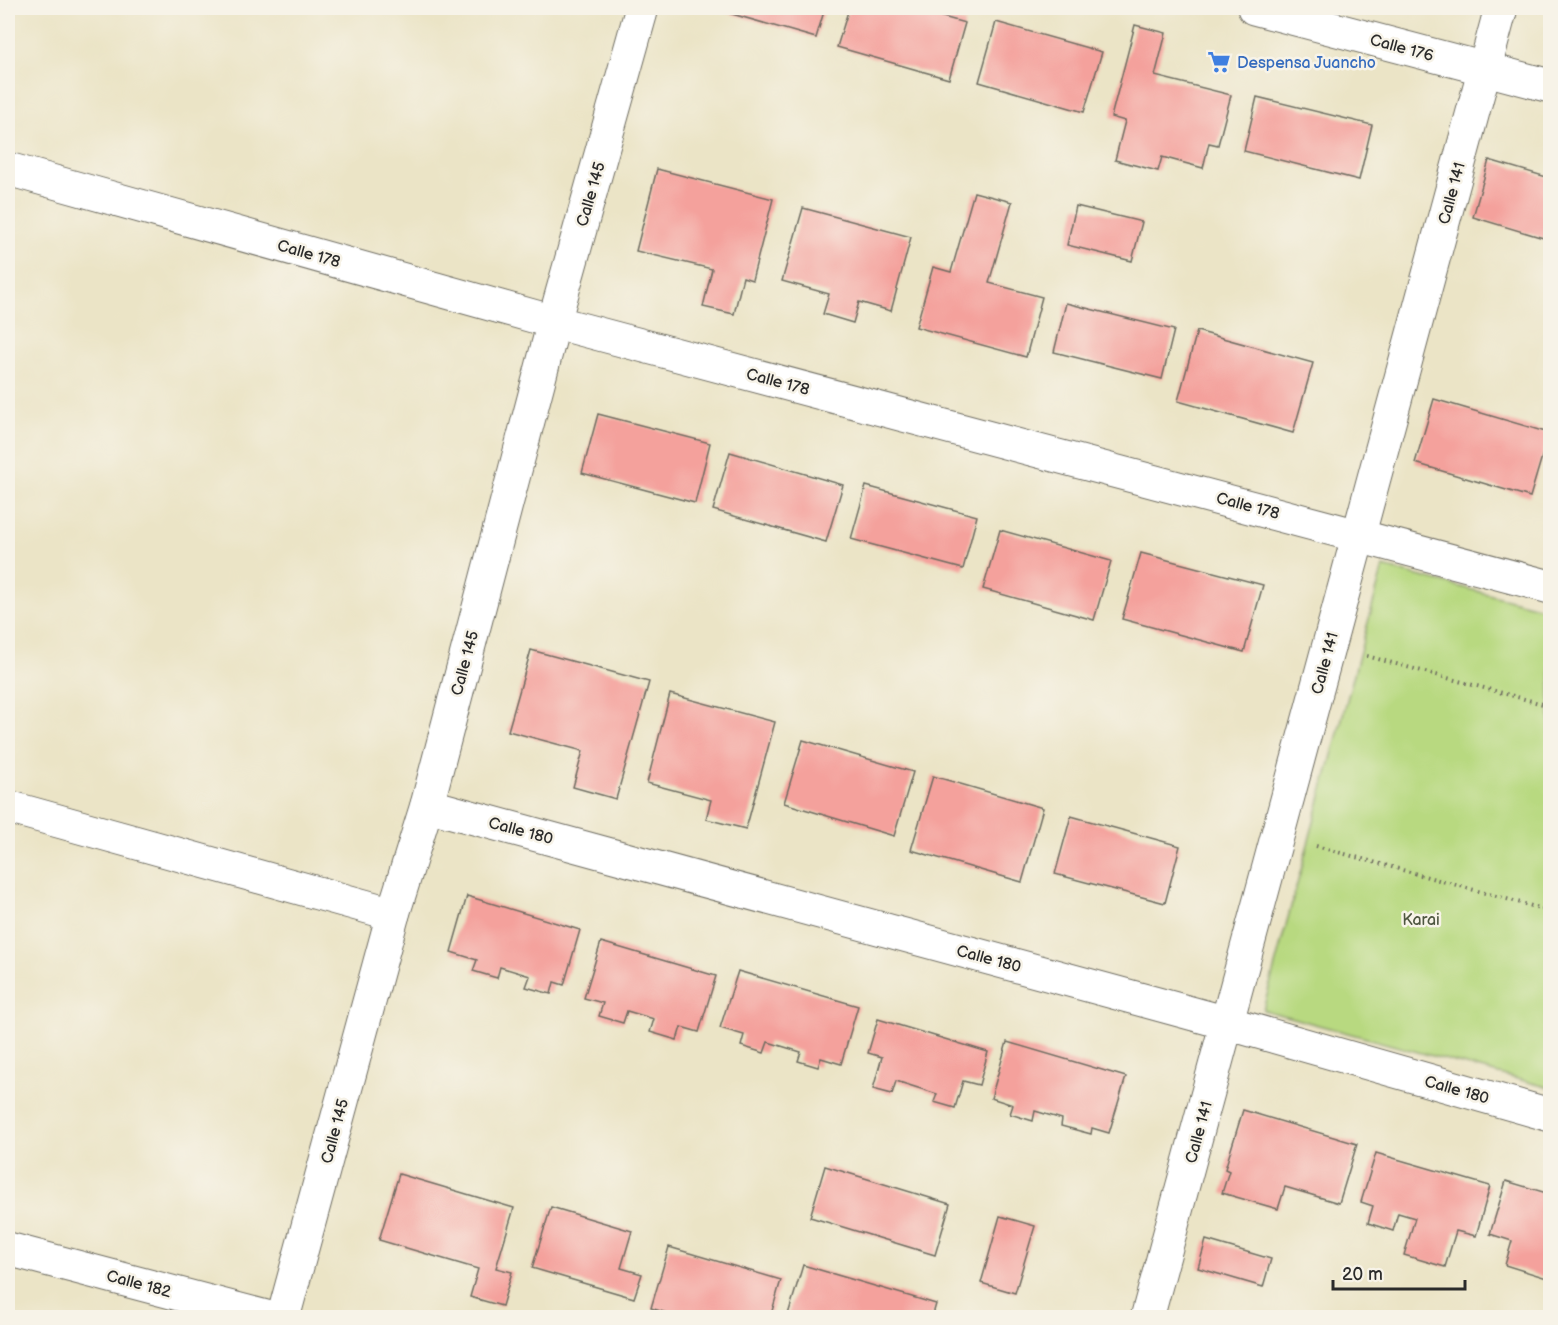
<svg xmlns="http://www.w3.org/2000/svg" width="1558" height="1325" viewBox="0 0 1558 1325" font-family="'Balsamiq Sans',sans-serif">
	<rect width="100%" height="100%" fill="#f7f3e8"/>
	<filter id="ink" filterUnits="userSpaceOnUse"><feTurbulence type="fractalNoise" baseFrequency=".0167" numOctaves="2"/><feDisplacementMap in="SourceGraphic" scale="12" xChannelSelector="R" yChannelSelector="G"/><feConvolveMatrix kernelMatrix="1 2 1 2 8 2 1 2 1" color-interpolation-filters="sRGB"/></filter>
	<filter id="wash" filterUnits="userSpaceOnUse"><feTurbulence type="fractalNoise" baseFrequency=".008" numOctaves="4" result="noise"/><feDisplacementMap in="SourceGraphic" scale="24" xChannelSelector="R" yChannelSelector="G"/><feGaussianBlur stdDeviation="1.35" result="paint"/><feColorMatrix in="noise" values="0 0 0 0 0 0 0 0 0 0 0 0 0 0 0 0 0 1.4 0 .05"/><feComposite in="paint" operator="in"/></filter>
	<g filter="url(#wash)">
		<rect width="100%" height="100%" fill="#ebe4c6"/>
		<polygon fill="#b8d980" stroke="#728256" stroke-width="1.5" points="1383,567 1550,610 1550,1088 1263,1010"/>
		<g id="blocks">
			<g fill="#f4a19c">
				<polygon points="711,8 825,8 816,38"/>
				<polygon points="849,8 910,8 965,23 949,79 837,47"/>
				<polygon points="996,22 1102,52 1084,112 979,82"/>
				<polygon points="1135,25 1166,33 1155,76 1231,95 1218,145 1209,143 1203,168 1162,157 1158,171 1115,160 1125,121 1111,117"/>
				<polygon points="1257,97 1372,125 1359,180 1244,151"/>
				<polygon points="1489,160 1550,178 1550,240 1473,217"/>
				<polygon points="657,169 773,199 752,280 743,277 734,314 703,307 712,269 636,251"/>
				<polygon points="974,192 1012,202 989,283 1042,297 1026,357 916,327 933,267 951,272"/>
				<polygon points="1076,206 1142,222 1132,261 1067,245"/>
				<polygon points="803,208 911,237 891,311 859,302 853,323 823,314 829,294 782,281"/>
				<polygon points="1066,303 1174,330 1162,379 1054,352"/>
				<polygon points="1197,331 1313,363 1293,433 1178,401"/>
				<polygon points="1434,399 1549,433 1530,497 1415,463"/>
				<polygon points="598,414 710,443 695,503 582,473"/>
				<polygon points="730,452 843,485 826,542 713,510"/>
				<polygon points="866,486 977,516 963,569 851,539"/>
				<polygon points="1000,530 1111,561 1094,620 983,589"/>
				<polygon points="1141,553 1263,585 1244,652 1122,619"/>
				<polygon points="531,650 649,682 616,799 573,787 583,751 508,731"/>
				<polygon points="670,694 775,722 746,829 706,819 711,800 647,783"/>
				<polygon points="803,740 913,772 894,836 784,803"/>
				<polygon points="933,776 1043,808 1022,882 911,850"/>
				<polygon points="1071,816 1180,846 1165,903 1055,874"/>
				<polygon points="467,896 580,930 564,985 554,982 551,994 526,987 530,976 500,967 497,978 473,971 477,960 451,952"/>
				<polygon points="601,942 716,976 699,1032 681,1027 677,1040 650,1032 654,1019 627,1011 623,1023 599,1016 603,1003 584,998"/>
				<polygon points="738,971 858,1006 841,1064 821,1058 818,1067 798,1061 801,1052 768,1042 764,1053 741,1046 744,1035 720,1028"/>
				<polygon points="878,1019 988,1052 979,1085 963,1081 955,1108 934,1102 937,1094 896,1081 892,1094 873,1089 882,1057 868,1053"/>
				<polygon points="1007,1042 1126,1077 1109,1133 1092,1128 1091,1134 1061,1126 1062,1119 1035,1111 1033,1121 1010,1114 1013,1105 991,1098"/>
				<polygon points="1243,1110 1357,1144 1339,1203 1285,1187 1278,1209 1222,1193 1229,1171 1225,1169"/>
				<polygon points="1376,1153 1490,1186 1476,1236 1456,1231 1445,1267 1404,1255 1415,1218 1398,1213 1393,1231 1368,1223 1373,1206 1361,1202"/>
				<polygon points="825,1166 950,1204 935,1255 810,1217"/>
				<polygon points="399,1174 514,1208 496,1268 512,1272 502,1306 470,1297 478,1269 379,1240"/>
				<polygon points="1506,1181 1550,1194 1550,1279 1505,1265 1512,1241 1490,1234"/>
				<polygon points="551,1207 632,1231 621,1268 642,1274 634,1298 532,1268"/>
				<polygon points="1000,1216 1035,1226 1015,1293 981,1283"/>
				<polygon points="1206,1240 1271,1259 1263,1287 1198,1268"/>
				<polygon points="669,1247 781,1280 770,1318 682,1318 651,1308"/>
				<polygon points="803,1265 936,1304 932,1318 787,1318"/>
			</g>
		</g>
	</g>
	<g filter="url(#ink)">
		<use href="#blocks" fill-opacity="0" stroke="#6e6c61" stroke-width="1.5"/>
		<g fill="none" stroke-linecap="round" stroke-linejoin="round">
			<g stroke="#6e6c61" stroke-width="35">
				<g id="street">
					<polyline points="1254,8 1550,86"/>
					<polyline points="8,169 554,322 1550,587"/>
					<polyline points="427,805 1227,1023 1550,1115"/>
					<polyline points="8,807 393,914"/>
					<polyline points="8,1249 270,1318"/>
					<polyline points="283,1318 393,914 427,805 554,322 642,8"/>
					<polyline points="1147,1318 1501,8"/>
				</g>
			</g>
			<g stroke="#6e6c61" stroke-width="4" stroke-dasharray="1.5 4.5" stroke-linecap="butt">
				<polyline points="1367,656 1550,706"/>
				<polyline points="1316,846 1550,911"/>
			</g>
			<use href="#street" stroke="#fff" stroke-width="33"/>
		</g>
	</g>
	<defs>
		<g id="supermarket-bare" transform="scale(1.8)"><path d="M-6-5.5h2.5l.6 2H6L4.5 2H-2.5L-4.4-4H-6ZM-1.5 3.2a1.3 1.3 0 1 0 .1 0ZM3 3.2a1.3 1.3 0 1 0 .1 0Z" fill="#3f7fe0" stroke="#f7f3e8" stroke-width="2.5" paint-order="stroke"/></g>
	</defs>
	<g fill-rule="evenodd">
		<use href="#supermarket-bare" x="1219" y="62"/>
	</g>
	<g text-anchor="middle" stroke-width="5" stroke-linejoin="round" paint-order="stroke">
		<g font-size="16" fill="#2b2b2b" stroke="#f7f3e8">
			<text transform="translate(1402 47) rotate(15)" y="6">Calle 176</text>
			<text transform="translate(1451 193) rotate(-75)" y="6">Calle 141</text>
			<text transform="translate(590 194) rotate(-74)" y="6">Calle 145</text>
			<text transform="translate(309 253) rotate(16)" y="6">Calle 178</text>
			<text transform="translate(778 381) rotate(15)" y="6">Calle 178</text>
			<text transform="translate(1248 505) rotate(15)" y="6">Calle 178</text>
			<text transform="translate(464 663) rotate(-75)" y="6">Calle 145</text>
			<text transform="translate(1324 663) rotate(-75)" y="6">Calle 141</text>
			<text transform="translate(521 830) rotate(15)" y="6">Calle 180</text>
			<text transform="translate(989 958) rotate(15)" y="6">Calle 180</text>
			<text transform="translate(1457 1089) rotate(16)" y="6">Calle 180</text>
			<text transform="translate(334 1131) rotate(-75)" y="6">Calle 145</text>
			<text transform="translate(1198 1132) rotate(-75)" y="6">Calle 141</text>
			<text transform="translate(139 1283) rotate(15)" y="6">Calle 182</text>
		</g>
		<g font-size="16" fill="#366cbe" stroke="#f7f3e8" text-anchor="start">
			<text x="1237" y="68">Despensa Juancho</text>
		</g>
		<g font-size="16" fill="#4e5640" stroke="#f7f3e8">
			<text x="1421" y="925">Karai</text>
		</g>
	</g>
	<rect width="1558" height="1325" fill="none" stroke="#f7f3e8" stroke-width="30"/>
	<path d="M1333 1280v9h132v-9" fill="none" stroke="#2b2b2b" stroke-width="3"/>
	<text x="1342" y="1280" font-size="18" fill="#2b2b2b" stroke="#f7f3e8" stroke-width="4.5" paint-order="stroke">20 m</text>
</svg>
